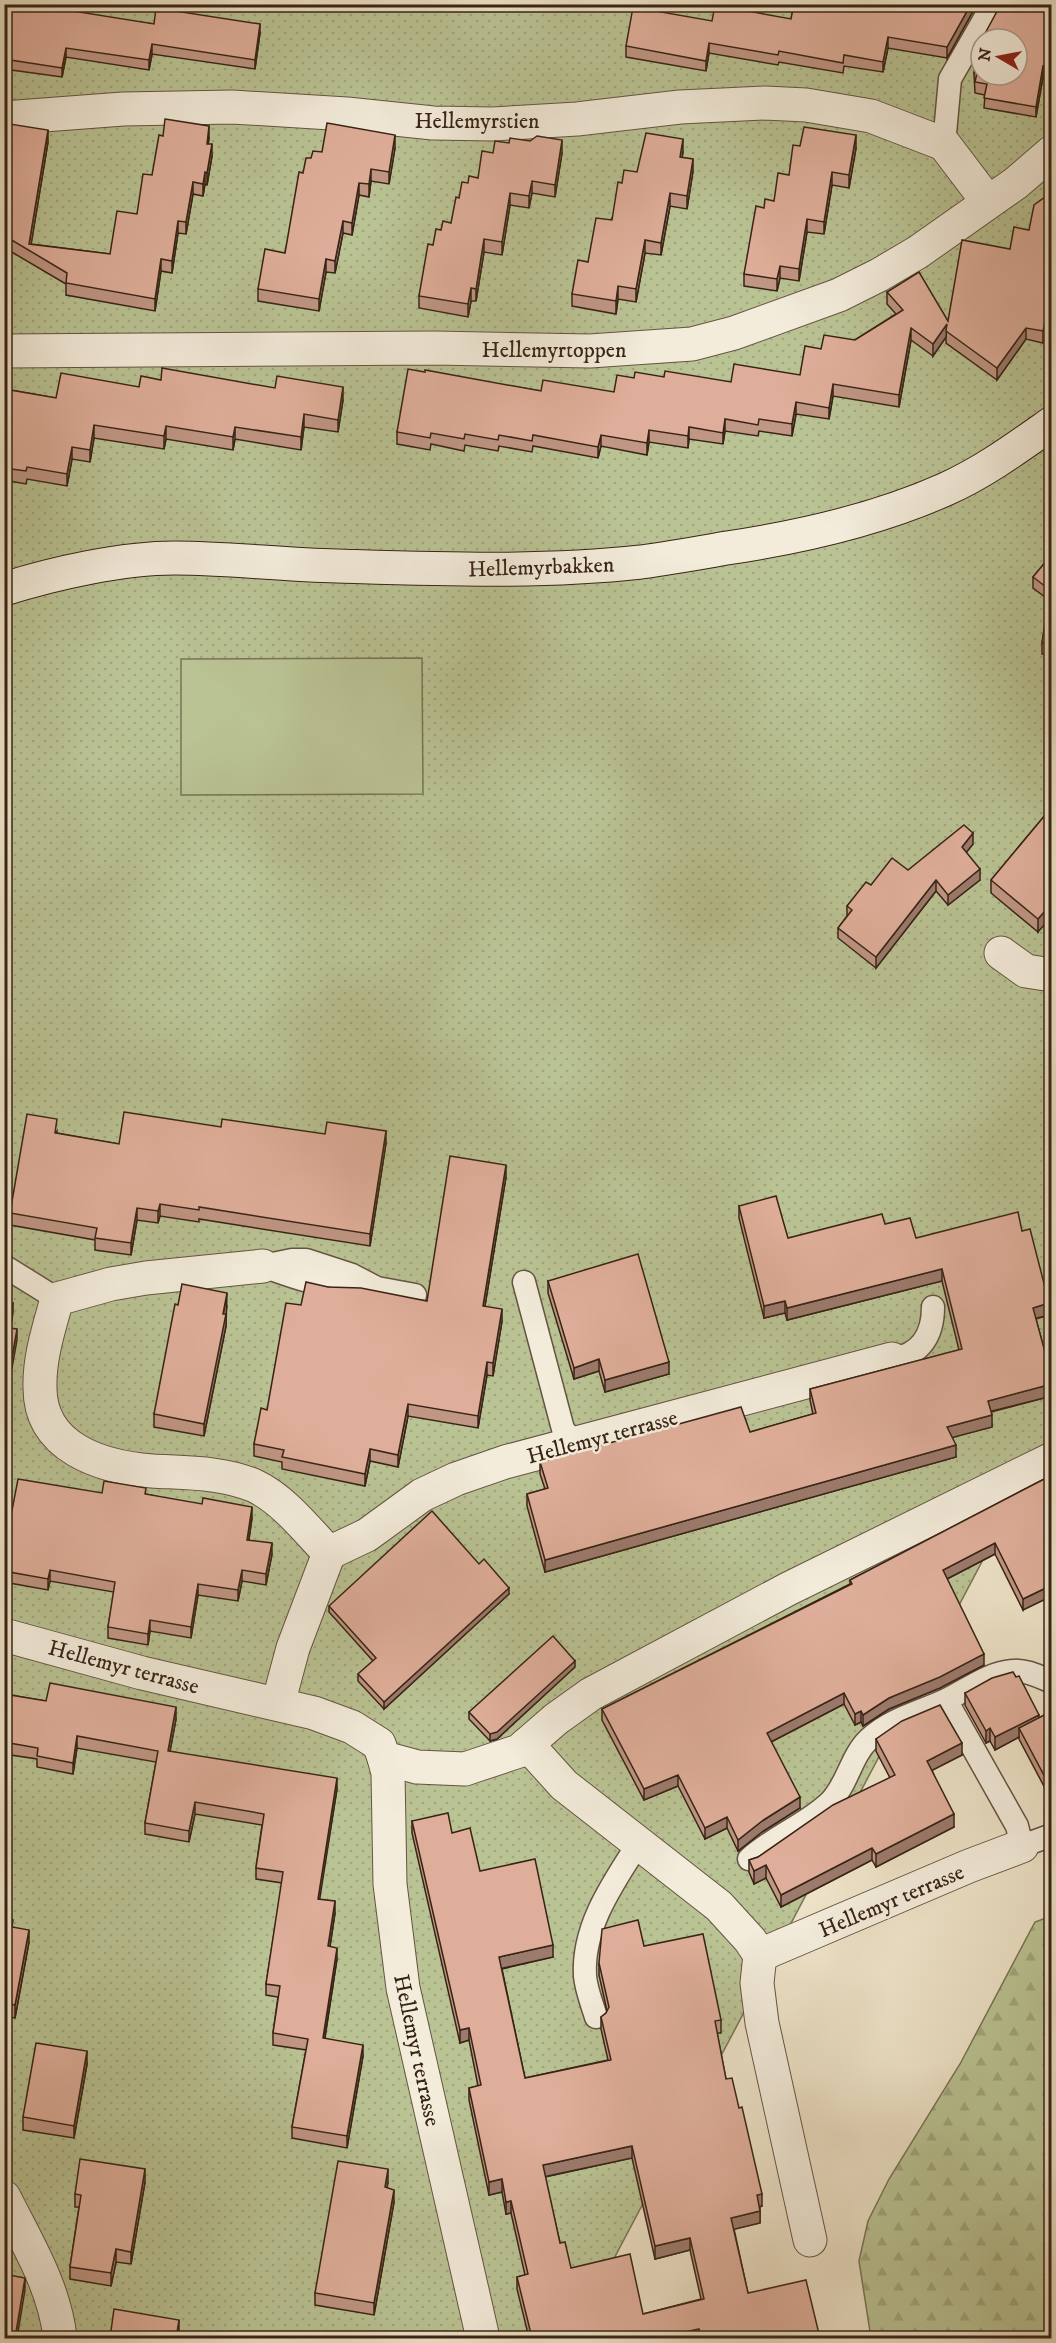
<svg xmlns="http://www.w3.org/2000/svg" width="1056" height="2343" viewBox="0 0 1056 2343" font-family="'IM FELL DW Pica',serif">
	<defs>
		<pattern id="forest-firs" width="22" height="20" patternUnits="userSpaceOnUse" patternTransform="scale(1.5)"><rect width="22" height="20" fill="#bac394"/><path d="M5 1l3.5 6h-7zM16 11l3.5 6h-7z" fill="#a1a77f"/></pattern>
		<pattern id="park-dots" width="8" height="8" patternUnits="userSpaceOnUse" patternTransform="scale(1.5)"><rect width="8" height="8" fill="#bac394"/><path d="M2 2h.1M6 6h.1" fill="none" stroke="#a1a77f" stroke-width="1.8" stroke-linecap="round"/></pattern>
	</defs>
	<rect width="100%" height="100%" fill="#ede2c7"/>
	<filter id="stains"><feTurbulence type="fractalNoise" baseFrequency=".00333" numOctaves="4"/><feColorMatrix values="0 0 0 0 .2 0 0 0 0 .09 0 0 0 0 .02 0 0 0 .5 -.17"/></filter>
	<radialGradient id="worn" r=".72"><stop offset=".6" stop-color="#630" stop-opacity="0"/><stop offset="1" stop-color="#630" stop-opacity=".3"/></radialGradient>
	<polygon fill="url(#forest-firs)" stroke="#797455" stroke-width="1.5" points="1051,1916 1051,2338 871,2338 859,2261 868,2221 889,2179 960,2064 1035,1922"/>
	<path fill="url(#park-dots)" stroke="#797455" stroke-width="1.5" fill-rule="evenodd" d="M5,5h1046v1426l-479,907h-567zM981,39h36v36h-36z"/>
	<polygon fill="#bac394" stroke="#797455" stroke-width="1.5" points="422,658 423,794 181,795 181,659"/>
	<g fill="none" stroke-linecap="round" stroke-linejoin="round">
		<g stroke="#655442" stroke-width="25">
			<g id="lane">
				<polyline points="944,144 950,79 993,4"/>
				<polyline points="4,1266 57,1299"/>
				<polyline points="524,1282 563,1429 575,1444"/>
				<path d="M371,1286c-38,6 -73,-7 -108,-20l29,-6h14l46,15 25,13 38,7"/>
				<path d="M892,1359c29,-4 41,-24 41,-52"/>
				<polyline points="946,1700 1017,1826 1022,1846 1052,1835"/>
				<path d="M749,1859c25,-23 59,-35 82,-58 17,-18 20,-45 38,-62 21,-20 51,-27 77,-39 21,-10 42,-27 66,-29 13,-2 28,6 40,11"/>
				<path d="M596,2017c-4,-13 -10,-28 -11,-41 -3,-49 28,-93 53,-132"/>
			</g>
		</g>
		<g stroke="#655442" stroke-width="35">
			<g id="street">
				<polyline points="4,118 123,109 232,107 347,114 433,123 493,124 577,119 680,107 765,103 806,105 871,116 944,144 988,202"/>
				<polyline points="4,351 435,348 590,351 692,344 734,333 839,295 879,275 918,252 1016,183 1052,152"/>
				<polyline points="1001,953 1026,971 1052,975"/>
				<path d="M263,1266l-117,12 -35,6 -54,15c-8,29 -18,59 -17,89 0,60 61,79 112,83 34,2 71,1 103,15 29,14 52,44 74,67"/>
				<polyline points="4,1635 142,1673 314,1713 352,1727 379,1744 384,1758 417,1767 465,1769 519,1751 556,1719 591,1694 788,1589 1052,1459"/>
				<polyline points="278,1704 293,1648 329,1553 367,1535 422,1495 456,1479 505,1462 892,1359"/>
				<polyline points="527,1744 564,1785 719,1906 750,1940 760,1955 757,1983 762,2023 810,2240"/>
				<polyline points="384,1758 388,1773 390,1884 403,1988 482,2334"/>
				<polyline points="760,1955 969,1866 1022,1846"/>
				<path d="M4,2197c22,44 51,91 56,141"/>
			</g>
		</g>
		<g stroke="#382416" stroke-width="35">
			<path id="secondary" d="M4,589c51,-16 118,-31 171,-31 54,0 108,7 162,8 101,3 204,7 304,-4 29,-4 57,-9 86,-14 74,-11 150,-28 219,-59 38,-17 72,-42 106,-66"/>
		</g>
		<use href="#lane" stroke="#f3ecdb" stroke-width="22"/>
		<use href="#street" stroke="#f3ecdb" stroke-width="33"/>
		<use href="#secondary" stroke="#f3ecdb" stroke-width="33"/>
	</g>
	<g fill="#c09684" stroke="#382416" stroke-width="1.5" fill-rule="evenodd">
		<polygon points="4,4 154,24 260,33 255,69 152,54 149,70 66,57 62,77 4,69"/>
		<polygon points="794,4 977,4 947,58 888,48 883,72 844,66 843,73 779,62 778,65 709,53 706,71 626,57 626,46 712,21 791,19"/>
		<polygon points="1052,4 1052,78 1043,77 1036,117 984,108 985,95 975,93 974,73 976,63 975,62 975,52"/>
		<polygon points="209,138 208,144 212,156 207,185 205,184 203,196 193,194 186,234 178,233 172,273 161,271 155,311 66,295 66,284 10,251 5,276 4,276 4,141 48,142 31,244 110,254 137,214 152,175"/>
		<polygon points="800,146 856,148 849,188 832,185 824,234 807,232 799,281 780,278 777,291 744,286 744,274 764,208 774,201 789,175"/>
		<polygon points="395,148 389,184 371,181 369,197 359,195 352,235 343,233 335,273 326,272 319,311 258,301 258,289 285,253 303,173 311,158 322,152"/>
		<polygon points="683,152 682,157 693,171 687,209 670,206 661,255 645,253 636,302 618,299 616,314 572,306 572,294 588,262 637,172"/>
		<polygon points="562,153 555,197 532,193 529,208 510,205 502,255 484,252 476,301 471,301 468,317 419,308 419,296 433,245 441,230 451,223 459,198 468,183 478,178"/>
		<polygon points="1052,192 1052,303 1043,343 1026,339 997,380 946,343 946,337 933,356 911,340 899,407 833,396 829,419 796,414 792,436 759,431 758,436 725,431 723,444 689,439 688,448 649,442 647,455 601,446 598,458 533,446 532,452 499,446 498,451 465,445 464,451 431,444 430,450 397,444 397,432 425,372 541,391 614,392 634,378 664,377 731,382 800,375 821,349 855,340 896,314 887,304 887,292 948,321 1010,249 1029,230"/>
		<polygon points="161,380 343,400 338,432 304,427 301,450 235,439 233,450 166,439 164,449 94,438 90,462 72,459 67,486 27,479 26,484 4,480 4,389 56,398 139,387"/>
		<polygon points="1052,554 1052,655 1042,654 1042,643 1049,600 1033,588 1033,577"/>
		<polygon points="1046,814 1038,932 991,893 991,880"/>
		<polygon points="973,844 966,852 980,880 948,905 936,891 876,968 838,938 838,928 847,916 847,906 871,885"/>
		<polygon points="221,1127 386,1143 370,1246 199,1219 199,1222 160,1216 158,1223 137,1220 131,1255 95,1250 95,1240 10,1225 10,1213 57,1131 57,1133 119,1144"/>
		<polygon points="506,1177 485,1306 502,1321 493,1376 487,1375 478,1428 408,1416 398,1467 370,1461 365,1486 282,1469 282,1462 254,1456 254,1444 267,1410 301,1305 328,1287 427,1301"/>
		<polygon points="739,1206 788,1238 885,1224 916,1238 1022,1231 1049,1315 1036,1319 1052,1378 1052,1396 991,1412 992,1427 952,1437 956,1457 545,1572 527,1506 527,1494 545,1489 540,1474 540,1462 750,1432 813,1414 810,1400 810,1389 959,1350 942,1281 787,1320 785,1313 764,1318 739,1218"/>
		<polygon points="548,1281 669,1374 605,1392 599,1371 574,1379 548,1293"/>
		<polygon points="227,1305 226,1314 226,1326 204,1436 154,1427 154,1414"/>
		<polygon points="1052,1475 1023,1610 995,1554 947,1579 984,1665 940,1688 889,1709 863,1726 861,1722 855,1725 844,1704 771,1742 800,1808 762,1832 738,1851 727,1828 705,1839 678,1786 644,1800 602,1720 602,1709 850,1584 850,1580"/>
		<polygon points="102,1493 146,1494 252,1518 249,1540 272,1554 266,1585 242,1581 238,1601 198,1595 191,1638 150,1631 148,1645 108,1638 108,1627 114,1592 50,1581 48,1590 4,1582 4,1552"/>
		<polygon points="479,1564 509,1594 384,1709 358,1681 358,1674 373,1661 329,1612 329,1606"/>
		<polygon points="575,1667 497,1739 490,1741 469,1719 469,1712"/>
		<polygon points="965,1693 1039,1718 1052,1711 1052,1789 1047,1792 1019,1739 1019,1737 995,1750 990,1741 986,1743 965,1705"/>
		<polygon points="4,1694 46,1701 176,1719 170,1751 337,1789 319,1899 335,1913 330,1947 337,1959 325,2038 363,2056 347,2148 292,2138 292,2127 306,2050 273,2045 273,2033 278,1997 266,1995 266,1984 282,1883 256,1879 256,1868 262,1825 195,1814 189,1842 145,1834 145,1823 156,1762 77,1748 73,1774 37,1767 37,1759 4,1754"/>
		<polygon points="876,1739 962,1755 932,1770 954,1827 876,1867 872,1860 781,1907 766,1878 754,1884 749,1872 749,1860 758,1857 890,1778 876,1751"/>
		<path d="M412,1821l40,12 28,38 73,86 -51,12 23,109 83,-18 -7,-31v-12l5,-4 1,-2 -8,-36v-12l45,-17 77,74v13h-4l9,46 36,127 -2,1v16l-26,6 14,64 72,45h-291l-12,-49v-12l8,-2 -14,-62 -5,1 -4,-22 -13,3 -20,-95v-12l9,-2 -9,-46 -9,3 -48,-210zM632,2158l23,101 35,-9 11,49 -58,15 -72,-46 -11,-25 -15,-66z"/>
		<polygon points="4,1919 29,1942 15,2018 4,2016"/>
		<polygon points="87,2064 74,2138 23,2130 23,2117"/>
		<polygon points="145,2182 131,2264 116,2262 111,2286 70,2279 70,2267 79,2207 75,2207 75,2194"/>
		<polygon points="388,2182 387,2187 394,2202 374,2315 315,2305 315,2293"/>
	</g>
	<g fill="#9c7a6c" stroke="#382416" stroke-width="1.5">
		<polygon points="971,4 977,4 947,58 947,47"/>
		<polygon points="260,24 260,33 255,69 255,60"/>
		<polygon points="888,37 888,48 883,72 883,62"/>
		<polygon points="709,43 709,53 706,71 706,61"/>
		<polygon points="152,44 152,54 149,70 149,60"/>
		<polygon points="66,48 66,57 62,77 62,68"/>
		<polygon points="1043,66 1043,77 1036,117 1036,107"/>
		<polygon points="209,126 209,138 207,156 207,144"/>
		<polygon points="48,130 48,142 30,251 29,244"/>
		<polygon points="395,135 395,148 389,184 389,172"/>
		<polygon points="856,135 856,148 849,188 849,175"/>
		<polygon points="683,139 683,152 680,169 680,157"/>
		<polygon points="562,140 562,153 555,197 555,185"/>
		<polygon points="212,144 212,156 207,185 207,173"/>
		<polygon points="693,159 693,171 687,209 687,196"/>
		<polygon points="371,169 371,181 369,197 369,184"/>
		<polygon points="205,172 205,184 203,196 203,184"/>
		<polygon points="832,172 832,185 824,234 824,222"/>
		<polygon points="532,181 532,193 529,208 529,196"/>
		<polygon points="193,182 193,194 186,234 186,222"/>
		<polygon points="359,183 359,195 352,235 352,223"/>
		<polygon points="510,193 510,205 502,255 502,242"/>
		<polygon points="670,193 670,206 661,255 661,243"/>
		<polygon points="807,219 807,232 799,281 799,269"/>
		<polygon points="178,221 178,233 172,273 172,261"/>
		<polygon points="343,221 343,233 335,273 335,261"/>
		<polygon points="10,239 10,251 5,276 5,264"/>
		<polygon points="484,239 484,252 476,301 476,289"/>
		<polygon points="645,240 645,253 636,302 636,289"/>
		<polygon points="161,259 161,271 155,311 155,299"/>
		<polygon points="326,259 326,272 319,311 319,299"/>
		<polygon points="780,266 780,278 777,291 777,279"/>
		<polygon points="618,286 618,299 616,314 616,301"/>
		<polygon points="471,288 471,301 468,317 468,304"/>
		<polygon points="1052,291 1052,303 1043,343 1043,331"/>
		<polygon points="947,324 946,337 933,356 933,344"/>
		<polygon points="911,328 911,340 899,407 899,395"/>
		<polygon points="1026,328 1026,339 997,380 997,368"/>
		<polygon points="833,384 833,396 829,419 829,408"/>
		<polygon points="343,387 343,400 338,432 338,420"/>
		<polygon points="796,402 796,414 792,436 792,424"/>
		<polygon points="304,414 304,427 301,450 301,437"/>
		<polygon points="725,419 725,431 723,444 723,433"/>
		<polygon points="94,425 94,438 90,462 90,450"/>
		<polygon points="166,426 166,439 164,449 164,436"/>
		<polygon points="235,427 235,439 233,450 233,437"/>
		<polygon points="689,427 689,439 688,448 688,436"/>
		<polygon points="649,430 649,442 647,455 647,443"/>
		<polygon points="601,435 601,446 598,458 598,447"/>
		<polygon points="72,447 72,459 67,486 67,474"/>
		<polygon points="973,833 973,844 962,858 962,847"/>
		<polygon points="980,869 980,880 948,905 948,895"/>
		<polygon points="936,880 936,891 876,968 876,957"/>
		<polygon points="1052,903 1052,916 1038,932 1038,919"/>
		<polygon points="386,1131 386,1143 370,1246 370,1234"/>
		<polygon points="506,1165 506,1177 483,1318 483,1306"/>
		<polygon points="160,1204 160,1216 158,1223 158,1211"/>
		<polygon points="137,1208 137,1220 131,1255 131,1243"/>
		<polygon points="942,1269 942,1281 787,1320 787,1308"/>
		<polygon points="227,1293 226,1326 204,1436 204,1424"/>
		<polygon points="785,1301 785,1313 764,1318 764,1306"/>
		<polygon points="13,1303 13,1313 9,1339 9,1328"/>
		<polygon points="1049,1303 1049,1315 1033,1319 1033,1308"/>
		<polygon points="502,1309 502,1321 493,1376 493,1363"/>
		<polygon points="17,1329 17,1340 4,1413 4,1402"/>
		<polygon points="599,1359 599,1371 574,1379 574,1368"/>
		<polygon points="487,1362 487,1375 478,1428 478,1416"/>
		<polygon points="669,1362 669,1374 605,1392 605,1380"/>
		<polygon points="1052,1384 1052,1396 988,1412 988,1401"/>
		<polygon points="408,1404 408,1416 398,1467 398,1455"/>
		<polygon points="992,1415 992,1427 947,1439 947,1427"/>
		<polygon points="956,1445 956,1457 545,1572 545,1560"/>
		<polygon points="370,1449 370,1461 365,1486 365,1474"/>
		<polygon points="252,1507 252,1518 247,1551 247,1540"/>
		<polygon points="272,1543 272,1554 266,1585 266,1574"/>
		<polygon points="995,1543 995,1554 943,1581 943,1570"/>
		<polygon points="50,1570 50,1581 48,1590 48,1579"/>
		<polygon points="242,1570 242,1581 238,1601 238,1590"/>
		<polygon points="198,1584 198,1595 191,1638 191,1627"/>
		<polygon points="1052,1585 1052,1596 1023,1610 1023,1599"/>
		<polygon points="509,1588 509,1594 384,1709 384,1702"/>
		<polygon points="150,1620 150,1631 148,1645 148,1634"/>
		<polygon points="984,1654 984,1665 940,1688 889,1709 863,1726 863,1715 889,1698"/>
		<polygon points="575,1661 575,1667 497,1739 490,1741 490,1734"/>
		<polygon points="844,1693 844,1704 767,1744 767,1733"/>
		<polygon points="176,1707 176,1719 168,1762 168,1751"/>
		<polygon points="861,1711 861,1722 855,1725 855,1714"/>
		<polygon points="1039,1715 1039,1727 1019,1728 1019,1737 995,1750 995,1737"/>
		<polygon points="990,1728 990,1741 986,1743 986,1731"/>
		<polygon points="77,1736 77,1748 73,1774 73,1763"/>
		<polygon points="962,1743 962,1755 927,1773 927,1761"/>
		<polygon points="678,1775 678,1786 644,1800 644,1789"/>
		<polygon points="337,1778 337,1789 318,1910 318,1899"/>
		<polygon points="1052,1779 1052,1789 1047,1792 1047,1781"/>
		<polygon points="800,1797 800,1808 762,1832 738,1851 738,1840 762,1821"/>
		<polygon points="195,1802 195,1814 189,1842 189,1831"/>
		<polygon points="954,1814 954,1827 876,1867 876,1854"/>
		<polygon points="727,1817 727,1828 705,1839 705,1828"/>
		<polygon points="872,1848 872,1860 781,1907 781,1895"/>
		<polygon points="766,1865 766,1878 754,1884 754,1871"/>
		<polygon points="335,1901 335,1913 328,1958 328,1946"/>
		<polygon points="29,1930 29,1942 15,2018 15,2005"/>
		<polygon points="553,1945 553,1957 499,1969 499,1957"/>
		<polygon points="337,1948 337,1959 323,2049 323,2038"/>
		<polygon points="469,2028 469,2040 460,2043 460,2030"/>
		<polygon points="363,2045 363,2056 347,2148 347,2136"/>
		<polygon points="87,2051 87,2064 74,2138 74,2126"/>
		<polygon points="632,2146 632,2158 543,2177 543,2165"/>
		<polygon points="145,2169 145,2182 131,2264 131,2252"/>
		<polygon points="388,2169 388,2182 385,2199 385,2187"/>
		<polygon points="502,2179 502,2192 489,2195 489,2182"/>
		<polygon points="394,2190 394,2202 374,2315 374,2303"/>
		<polygon points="762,2194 762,2206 757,2207 757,2195"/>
		<polygon points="511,2201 511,2213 506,2214 506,2202"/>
		<polygon points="760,2211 760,2223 731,2230 731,2218"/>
		<polygon points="690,2238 690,2250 655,2259 655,2246"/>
		<polygon points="116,2249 116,2262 111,2286 111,2273"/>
		<polygon points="25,2278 25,2290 17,2338 15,2338"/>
		<polygon points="179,2320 179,2333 178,2338 176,2338"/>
		<polygon points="699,2329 699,2338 657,2338"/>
	</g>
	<g fill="#dfae9a" stroke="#382416" stroke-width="1.5" fill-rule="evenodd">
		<polygon points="4,4 29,4 154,24 156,8 260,24 255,60 152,44 149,60 66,48 62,68 4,59"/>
		<polygon points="794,4 971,4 947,47 888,37 883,62 844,55 843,63 779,51 778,55 709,43 706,61 626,46 633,7 712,21 715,5 791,19"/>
		<polygon points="1001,4 1052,4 1052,68 1043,66 1036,107 984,98 987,84 975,82 977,73 974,73 978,52 975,52 981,41 981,75 1017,75 1017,39 982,39"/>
		<polygon points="165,119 209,126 207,144 212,144 207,173 205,172 203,184 193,182 186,222 178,221 172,261 161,259 155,299 66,283 67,273 10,239 5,264 4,264 4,141 8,141 10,124 48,130 29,244 110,254 117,211 137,214 143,174 152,175 159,135 163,136"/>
		<polygon points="327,123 395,135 389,172 371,169 369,184 359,183 352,223 343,221 335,261 326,259 319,299 258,289 265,249 285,253 299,172 303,173 306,158 311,158 313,151 322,152"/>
		<polygon points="804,127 856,135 849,175 832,172 824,222 807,219 799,269 780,266 777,279 744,274 756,206 764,208 765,199 774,201 778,173 789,175 793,145 800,146"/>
		<polygon points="646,133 683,139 680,157 693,159 687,196 670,193 661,243 645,240 636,289 618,286 616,301 572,294 578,260 588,262 596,218 612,220 618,182 622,183 624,170 637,172"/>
		<polygon points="537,136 562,140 555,185 532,181 529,196 510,193 502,242 484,239 476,289 471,288 468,304 419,296 428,244 433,245 436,229 441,230 443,221 451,223 456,197 459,198 462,182 468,183 469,176 478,178 482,151 493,153 495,141 509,143 510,138 530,141"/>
		<polygon points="1052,192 1052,291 1043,331 1026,328 997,368 946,331 947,324 933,344 911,328 899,395 833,384 829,408 796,402 792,424 759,419 758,425 725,419 723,433 689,427 688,436 649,430 647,443 601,435 598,447 533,435 532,441 499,435 498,440 465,434 464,439 431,433 430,438 397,432 408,369 425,372 425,370 541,391 543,380 614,392 617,375 634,378 635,372 664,377 665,371 731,382 734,364 800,375 805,346 821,349 824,335 855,340 903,310 887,292 919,272 948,321 962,240 1010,249 1014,227 1029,230 1034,205"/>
		<polygon points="162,368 275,388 277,376 343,387 338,420 304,414 301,437 235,427 233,437 166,426 164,436 94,425 90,450 72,447 67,474 27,467 26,471 4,468 4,389 56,398 61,373 139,387 141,376 161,380"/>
		<polygon points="1052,554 1052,644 1042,643 1050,590 1033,577"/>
		<polygon points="1046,814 1052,819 1052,903 1038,919 991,880"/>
		<polygon points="964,825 973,833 962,847 980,869 948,895 936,880 876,957 838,928 852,910 847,906 866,882 871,885 892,858 908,870"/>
		<polygon points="124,1112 221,1127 222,1119 325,1134 327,1122 386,1131 370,1234 199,1207 199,1210 160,1204 158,1211 137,1208 131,1243 95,1238 97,1228 10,1213 27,1114 57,1119 55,1133 119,1144"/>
		<polygon points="450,1156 506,1165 483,1306 502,1309 493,1363 487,1362 478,1416 408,1404 398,1455 370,1449 365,1474 282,1457 284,1450 254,1444 261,1408 267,1410 286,1303 301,1305 306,1282 328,1287 361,1288 427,1301"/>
		<polygon points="776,1196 788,1238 882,1214 885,1224 910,1218 916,1238 1018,1212 1022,1231 1030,1229 1049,1303 1033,1308 1052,1378 1052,1384 988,1401 992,1415 947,1427 956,1445 545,1560 527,1494 548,1488 540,1462 741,1407 750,1432 816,1413 810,1389 962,1349 942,1269 787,1308 785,1301 764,1306 739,1206"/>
		<polygon points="638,1254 669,1362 605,1380 599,1359 574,1368 548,1281"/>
		<polygon points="182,1284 227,1293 223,1314 226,1314 204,1424 154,1414 175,1304 178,1305"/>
		<polygon points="13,1303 9,1328 17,1329 4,1402 4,1305"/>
		<polygon points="1052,1475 1052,1585 1023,1599 995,1543 943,1570 984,1654 940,1677 889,1698 863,1715 861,1711 855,1714 844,1693 767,1733 800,1797 762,1821 738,1840 727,1817 705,1828 678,1775 644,1789 602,1709 852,1584 850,1580"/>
		<polygon points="18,1479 102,1493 104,1481 146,1488 145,1494 202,1504 203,1498 252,1507 247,1540 272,1543 266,1574 242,1570 238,1590 198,1584 191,1627 150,1620 148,1634 108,1627 115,1582 50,1570 48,1579 4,1571 4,1552"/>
		<polygon points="432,1511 479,1564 484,1559 509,1588 384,1702 358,1674 376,1658 329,1606"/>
		<polygon points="553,1636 575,1661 497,1732 490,1734 469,1712"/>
		<polygon points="1013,1672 1016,1677 1019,1676 1039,1715 995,1737 990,1728 986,1731 965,1693 992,1678"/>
		<polygon points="50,1683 176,1707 168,1751 337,1778 318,1899 335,1901 328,1946 337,1948 323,2038 363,2045 347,2136 292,2127 308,2039 273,2033 280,1986 266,1984 283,1872 256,1868 264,1814 195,1802 189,1831 145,1823 158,1751 77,1736 73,1763 37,1756 38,1748 4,1742 4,1694 46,1701"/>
		<polygon points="940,1705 962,1743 927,1761 954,1814 876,1854 872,1848 781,1895 766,1865 754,1871 749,1860 758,1857 833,1805 895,1775 876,1739 902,1721"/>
		<polygon points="1052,1711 1052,1779 1047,1781 1019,1728"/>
		<path d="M448,1813l4,20 18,-5 10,43 55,-12 18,86 -54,12 26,121 86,-18 -10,-43 5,-4 3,-6 -10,-44 3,-34 36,-9 6,26 59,-12 18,86 -6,1 11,58 6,-1 7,30 3,-1 20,87 -5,1 3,16 -29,7 17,75 58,-13 14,58h-119l-2,-9 -42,9h-125l-15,-61 11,-3 -17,-73 -5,1 -4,-23 -13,3 -20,-94 12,-3 -12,-57 -9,2 -48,-209zM632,2146l23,100 35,-8 14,61 -61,15 -13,-60 -59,14 -6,-26 -5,1 -17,-78z"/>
		<polygon points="4,1919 13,1920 12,1927 29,1930 15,2005 4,2003"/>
		<polygon points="36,2043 87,2051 74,2126 23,2117"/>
		<polygon points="80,2159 145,2169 131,2252 116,2249 111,2273 70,2267 81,2195 75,2194"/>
		<polygon points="338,2161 388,2169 385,2187 394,2190 374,2303 315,2293"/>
		<polygon points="4,2274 25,2278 15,2338 4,2338"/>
		<polygon points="114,2309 179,2320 176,2338 110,2338"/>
	</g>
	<g text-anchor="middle" stroke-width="5" stroke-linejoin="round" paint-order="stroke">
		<g font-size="22" fill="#382416" stroke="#f3ecdb">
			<text x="477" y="128">Hellemyrstien</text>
			<text x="554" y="357">Hellemyrtoppen</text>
			<text transform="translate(541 566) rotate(-2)" y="8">Hellemyrbakken</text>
			<text transform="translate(602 1436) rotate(-15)" y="8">Hellemyr terrasse</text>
			<text transform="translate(124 1666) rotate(15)" y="8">Hellemyr terrasse</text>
			<text transform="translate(891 1900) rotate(-23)" y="8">Hellemyr terrasse</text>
			<text transform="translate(418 2050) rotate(78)" y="8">Hellemyr terrasse</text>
		</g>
	</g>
	<rect width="1056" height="2343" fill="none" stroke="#ede2c7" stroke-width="24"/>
	<rect x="6" y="6" width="1044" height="2331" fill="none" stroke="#382416" stroke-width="3"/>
	<rect x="12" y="12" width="1032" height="2319" fill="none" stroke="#382416" stroke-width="1.5"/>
	<g transform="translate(999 57) rotate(280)"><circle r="28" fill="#f3ecdb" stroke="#a89c8c" stroke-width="1.5"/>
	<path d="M0-4.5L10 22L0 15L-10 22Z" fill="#8f2418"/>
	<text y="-9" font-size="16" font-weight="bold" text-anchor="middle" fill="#382416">N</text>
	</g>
	<rect width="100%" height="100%" filter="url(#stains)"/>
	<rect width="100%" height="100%" fill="url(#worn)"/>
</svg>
